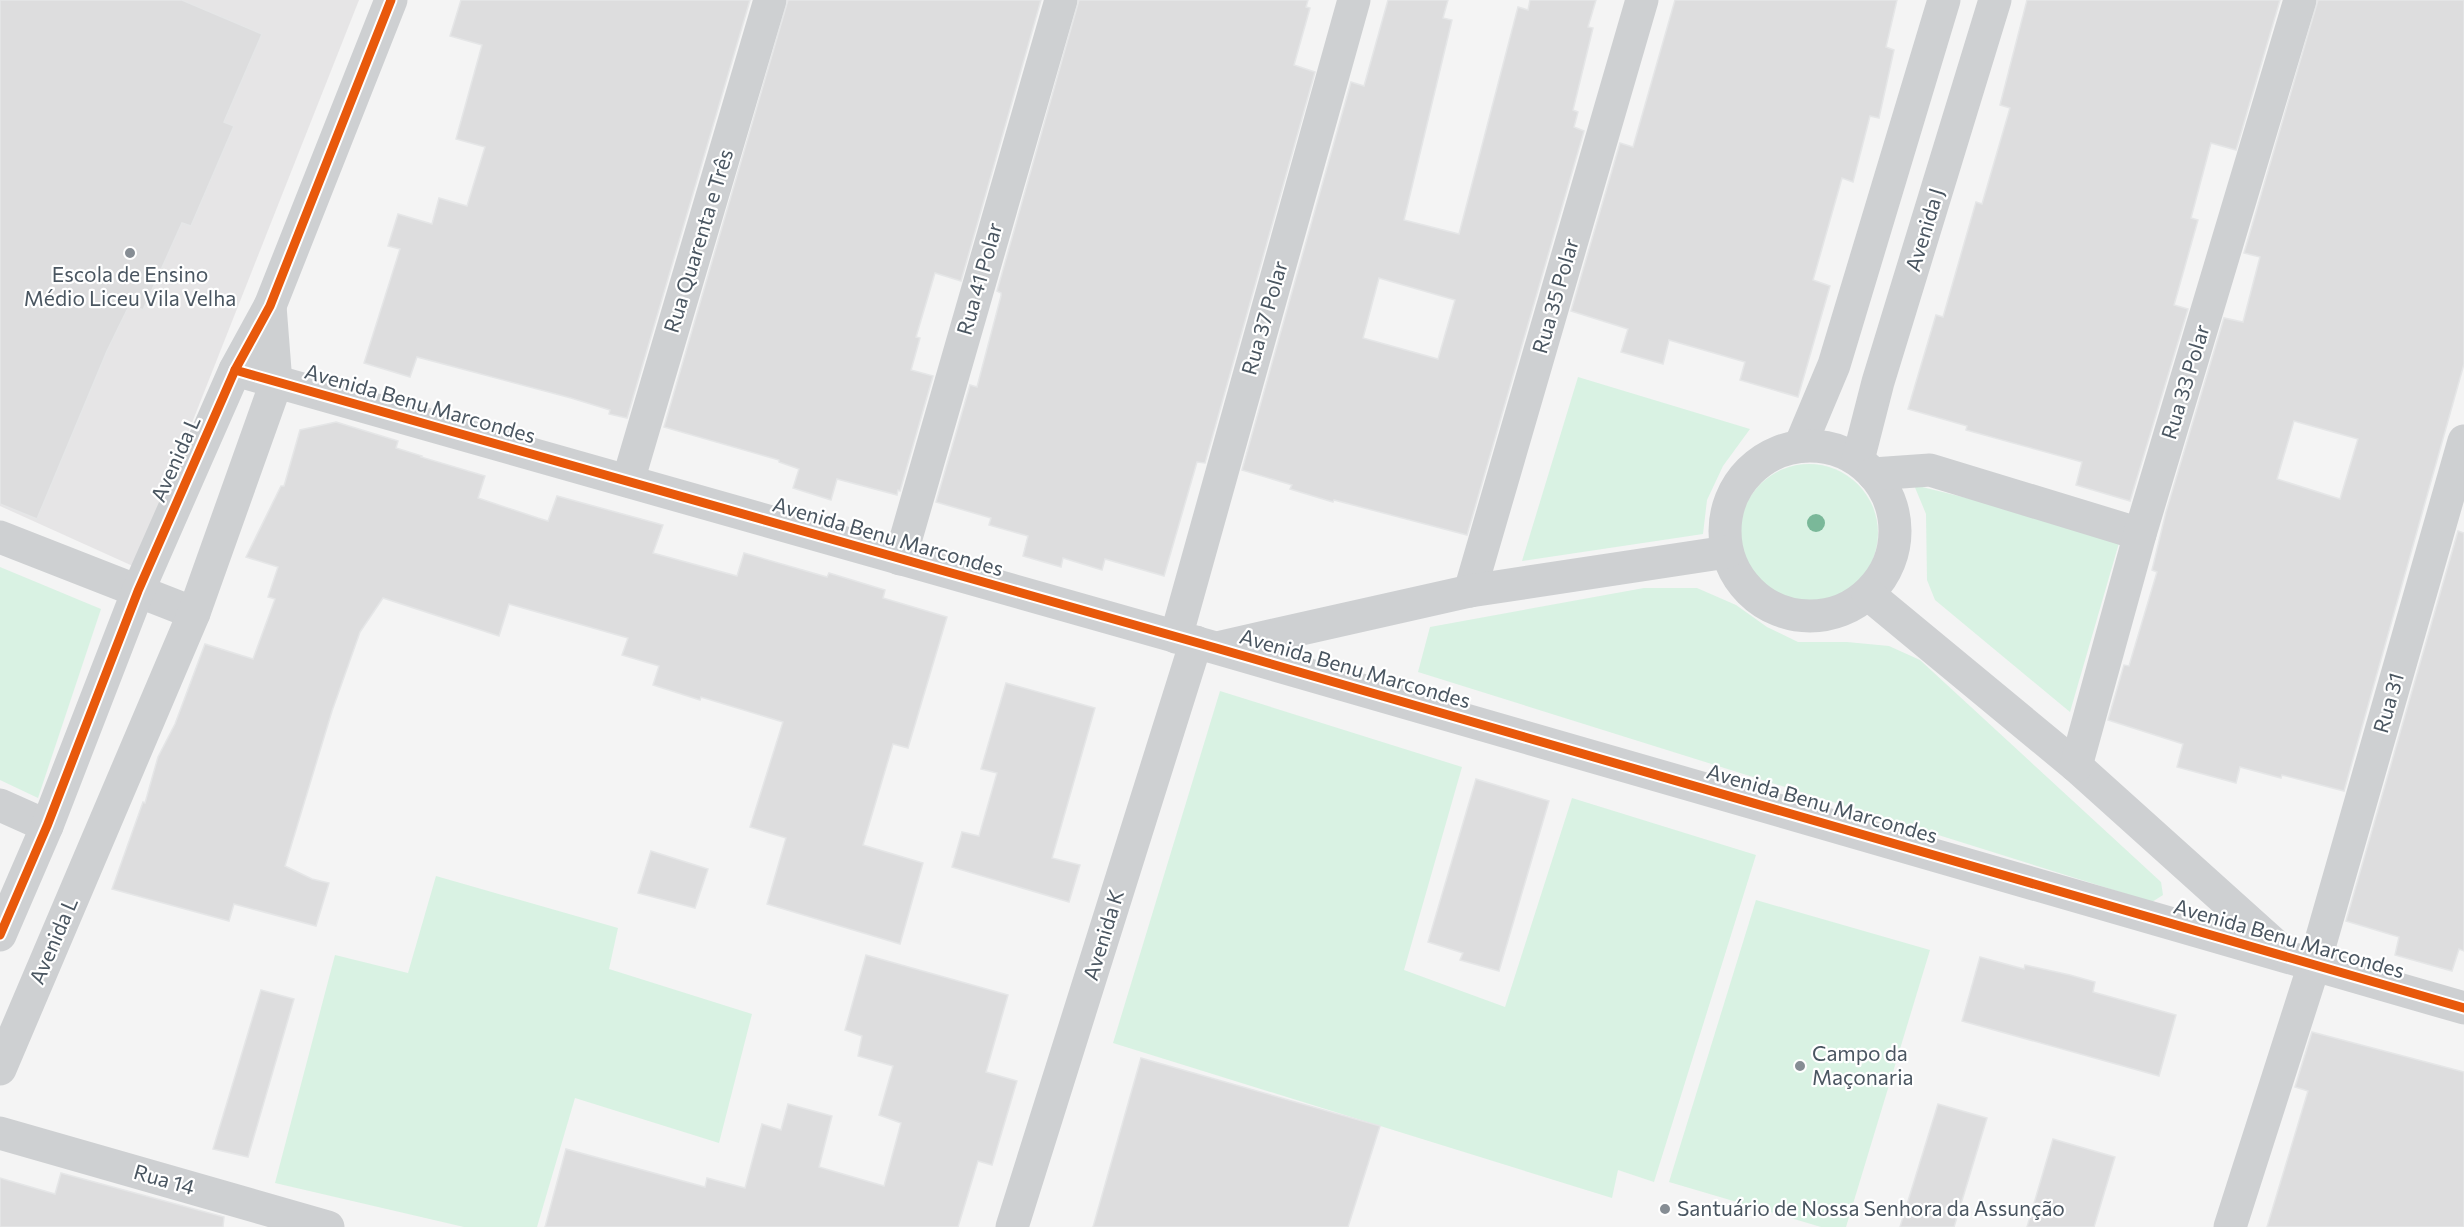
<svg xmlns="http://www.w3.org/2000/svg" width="2464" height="1227" viewBox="0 0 2464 1227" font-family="Commissioner,sans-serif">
	<rect width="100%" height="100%" fill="#f4f4f4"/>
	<polygon fill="#e6e5e6" points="0,0 359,0 135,567 0,506"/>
	<g fill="#d9f2e3">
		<polygon points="1578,377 1750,429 1723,466 1707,500 1703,534 1522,561"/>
		<circle cx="1809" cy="533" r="69"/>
		<polygon points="1914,485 2121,536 2070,712 1935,600 1927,580 1926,514"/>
		<polygon points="0,567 101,609 38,798 0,780"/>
		<polygon points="1644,588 1697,588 1736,605 1767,627 1798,642 1847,642 1889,646 1920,660 2161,882 2163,895 2152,902 1418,672 1430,627"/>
		<polygon points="1220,691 1462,767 1404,970 1505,1007 1572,798 1756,855 1654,1182 1618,1170 1612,1198 1113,1043"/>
		<polygon points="436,876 618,928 609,969 752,1014 719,1143 575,1098 537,1227 464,1227 275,1183 335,955 408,973"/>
		<polygon points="1756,900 1930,950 1846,1227 1821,1227 1669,1182"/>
	</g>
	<g fill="#ddddde" stroke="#e5e6e7" stroke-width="1.5" fill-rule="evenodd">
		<polygon points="0,0 182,0 262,34 224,122 234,126 191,226 182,223 143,310 130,304 107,351 37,519 0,504"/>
		<polygon points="461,0 750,0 627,418 609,414 610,410 571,398 417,357 410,377 364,363 400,249 388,246 398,214 432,224 439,198 467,206 485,147 456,139 482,45 450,36"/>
		<polygon points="788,0 1041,0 961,281 935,273 916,337 920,338 911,370 933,376 900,491 898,490 897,495 837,479 831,500 793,488 799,469 779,462 779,460 664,427"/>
		<polygon points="1079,0 1308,0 1306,7 1310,8 1294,65 1315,72 1205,463 1197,462 1164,576 1105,559 1102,570 1063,558 1061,567 1023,556 1028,536 989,525 991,518 936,502 970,385 977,387 1001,296 1001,293 997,291"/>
		<path d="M1388,0h60l-5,18 9,2 -48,200 55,14 59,-227 10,3 2,-10h66l-8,27 5,1 -20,82 5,2 -4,15 10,4 -117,404 -133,-35 -1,2 -43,-13 2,-4 -50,-15 109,-388 13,4zM1379,278l76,22 -17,59 -75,-21z"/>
		<polygon points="1675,0 1897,0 1886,47 1894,50 1879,118 1870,116 1853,182 1842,178 1813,280 1830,286 1798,397 1740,380 1745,362 1669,340 1663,364 1621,352 1628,329 1571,311 1620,143 1633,147"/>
		<polygon points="2027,0 2280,0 2236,150 2211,143 2191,218 2198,220 2174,305 2188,309 2130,501 2076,485 2082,462 1966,430 1967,426 1908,409 1936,315 1943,317 1976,202 1982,204 2010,108 2000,105"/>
		<path d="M2318,0h146v364l-120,427 -62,-16 -1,3 -41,-11 -4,16 -59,-16 6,-23 -75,-24 16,-55 5,1 28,-94 -5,-2 14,-58 58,-194 19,4 17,-65 -16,-4zM2294,421l64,18 -18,60 -63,-20z"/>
		<polygon points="336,422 398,441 396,448 422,456 421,457 485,476 478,498 538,518 548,521 557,496 663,525 653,553 737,576 744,553 827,577 829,573 885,590 883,598 947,617 908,748 893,744 863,845 923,863 900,944 767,904 786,838 750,827 783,722 701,697 700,700 653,685 659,666 622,655 628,638 509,604 499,636 383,598 360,632 332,711 285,866 312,879 329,883 316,926 234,904 229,921 112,889 143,802 145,803 158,757 175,724 205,644 253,659 275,599 268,597 278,567 246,557 281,486 284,486 300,430"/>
		<polygon points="2458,531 2464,533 2464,951 2459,949 2452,971 2395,955 2399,937 2346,921"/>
		<polygon points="1006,683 1095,708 1052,858 1080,865 1069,902 952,867 962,832 979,836 997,773 981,769"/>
		<polygon points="1476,779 1549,801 1499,971 1460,960 1463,953 1428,942"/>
		<polygon points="651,851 708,869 695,908 638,893"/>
		<polygon points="866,955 1008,995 986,1072 1017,1081 992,1165 978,1161 958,1227 545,1227 566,1149 705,1187 707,1178 745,1188 762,1124 781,1130 788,1104 832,1116 819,1167 884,1186 901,1123 879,1115 893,1066 858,1056 862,1036 845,1030"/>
		<polygon points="1980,957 2024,969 2025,965 2070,975 2095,982 2093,992 2176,1015 2159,1076 1962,1021"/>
		<polygon points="261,990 294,999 248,1157 213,1149"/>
		<polygon points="2312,1032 2464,1072 2464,1227 2267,1227 2308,1091 2295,1087"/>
		<polygon points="1141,1058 1380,1126 1348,1227 1093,1227"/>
		<polygon points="1938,1104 1987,1118 1954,1227 1900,1227"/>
		<polygon points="2053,1139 2115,1157 2094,1227 2027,1227"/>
		<polygon points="61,1173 224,1217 223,1227 0,1227 0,1178 55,1194"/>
	</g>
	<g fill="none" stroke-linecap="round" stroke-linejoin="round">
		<g stroke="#ced0d2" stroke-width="33">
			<polyline points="235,370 1216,648 2464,1008"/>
			<polyline points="1800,446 1834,365 1944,0"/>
			<circle cx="1810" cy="531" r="85"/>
			<polyline points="1858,460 1878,382 1995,0"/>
			<polyline points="1873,474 1930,470 2140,534"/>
			<polyline points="628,481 770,0"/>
			<polyline points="0,537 194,613"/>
			<polyline points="900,559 1061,0"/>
			<polyline points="1470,591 1642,0"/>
			<polyline points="1868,594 2076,766 2284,953"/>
			<polyline points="1176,637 1354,0"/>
			<polyline points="1221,647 1470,591 1727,552"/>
			<polyline points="2076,766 2140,534 2300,0"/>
			<polyline points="0,805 47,826"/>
			<polyline points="0,935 47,826 138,591 235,370 270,306 391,0"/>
			<polyline points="0,1069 194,613 276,383 270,306"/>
			<polyline points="0,1133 328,1227"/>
			<polyline points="1012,1227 1196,642"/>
			<polyline points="2230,1227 2314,965 2464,441"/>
		</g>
		<g stroke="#fff" stroke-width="13">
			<g id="cycleway">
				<polyline points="235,370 1216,648 2464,1008"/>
				<polyline points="0,935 47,826 138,591 235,370 270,306 391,0"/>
			</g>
		</g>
		<use href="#cycleway" stroke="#e8590c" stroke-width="9"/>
	</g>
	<circle fill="#7ab899" cx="1816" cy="523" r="9"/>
	<g fill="#868d94" stroke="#fff" stroke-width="2">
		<circle cx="130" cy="253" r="6"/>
		<circle cx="1800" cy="1066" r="6"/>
		<circle cx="1665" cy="1209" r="6"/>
	</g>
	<g text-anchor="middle" stroke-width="4.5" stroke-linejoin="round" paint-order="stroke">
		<g font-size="21" fill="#4a5661" stroke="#fff">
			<text transform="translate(1925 230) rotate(-73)" y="7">Avenida J</text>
			<text transform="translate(699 241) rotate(-73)" y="7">Rua Quarenta e Três</text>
			<text transform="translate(980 279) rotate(-74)" y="7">Rua 41 Polar</text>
			<text transform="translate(1556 296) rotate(-74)" y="7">Rua 35 Polar</text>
			<text transform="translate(1265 318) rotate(-74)" y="7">Rua 37 Polar</text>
			<text transform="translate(2186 382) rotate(-73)" y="7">Rua 33 Polar</text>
			<text transform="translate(420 404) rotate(16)" y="7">Avenida Benu Marcondes</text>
			<text transform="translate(176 459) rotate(-66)" y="7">Avenida L</text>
			<text transform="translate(888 537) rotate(16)" y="7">Avenida Benu Marcondes</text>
			<text transform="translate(1355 669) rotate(16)" y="7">Avenida Benu Marcondes</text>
			<text transform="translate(2389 703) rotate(-74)" y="7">Rua 31</text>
			<text transform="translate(1822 804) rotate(16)" y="7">Avenida Benu Marcondes</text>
			<text transform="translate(1104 935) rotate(-73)" y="7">Avenida K</text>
			<text transform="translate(2289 939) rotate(16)" y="7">Avenida Benu Marcondes</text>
			<text transform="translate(54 941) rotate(-67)" y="7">Avenida L</text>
			<text transform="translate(164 1180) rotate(16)" y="7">Rua 14</text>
		</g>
		<g font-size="21" fill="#4a5661" stroke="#fff" text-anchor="start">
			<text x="130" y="282" text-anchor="middle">Escola de Ensino<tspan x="130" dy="24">Médio Liceu Vila Velha</tspan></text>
			<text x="1812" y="1061">Campo da<tspan x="1812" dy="24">Maçonaria</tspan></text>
			<text x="1677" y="1216">Santuário de Nossa Senhora da Assunção</text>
		</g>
	</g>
</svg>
